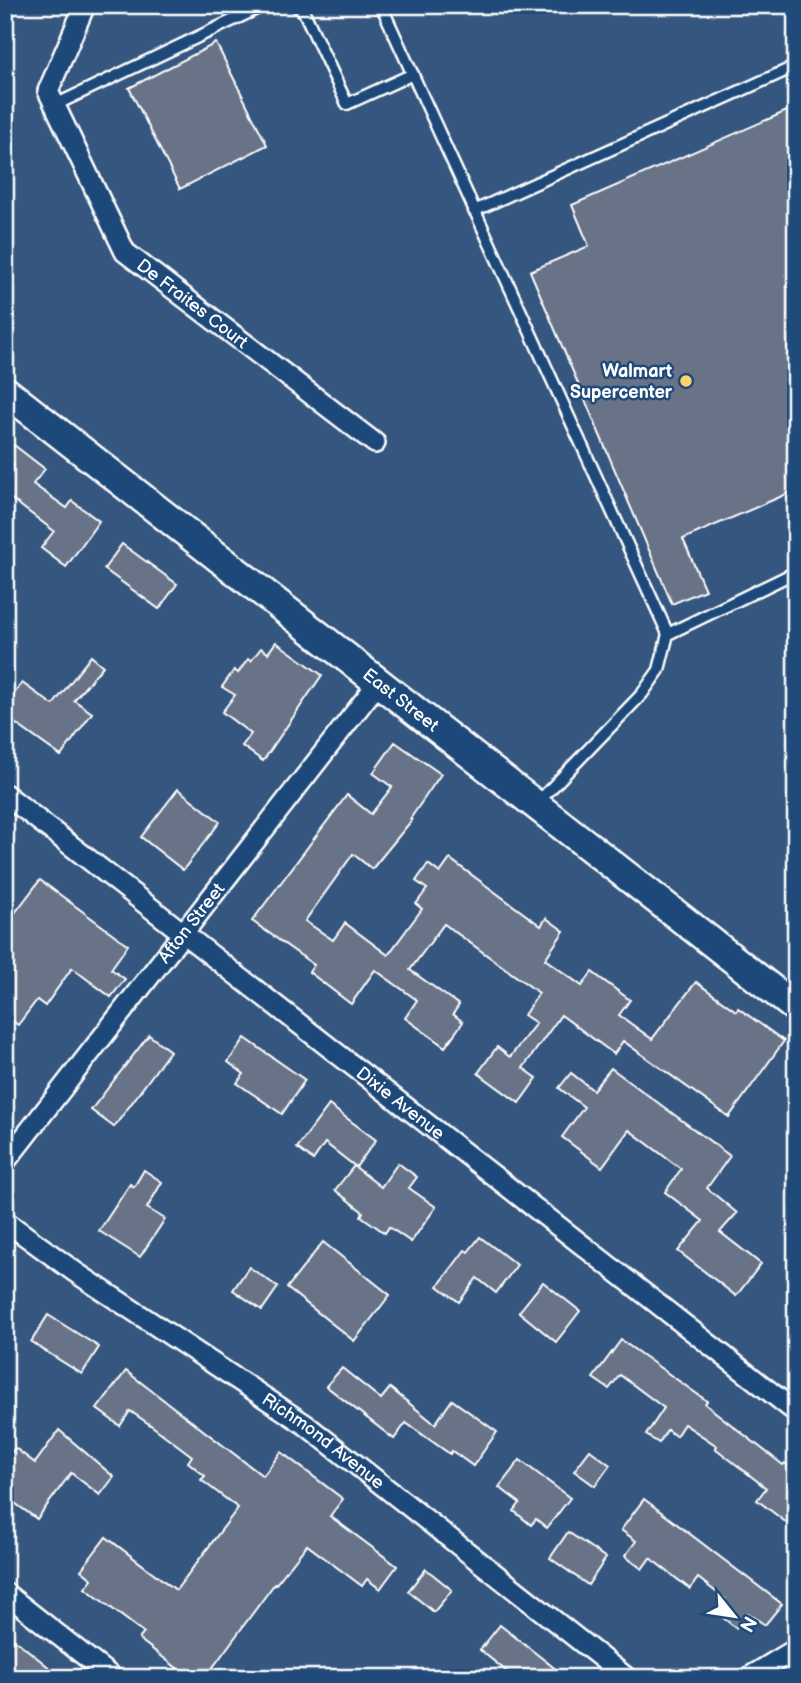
<svg xmlns="http://www.w3.org/2000/svg" width="801" height="1683" viewBox="0 0 801 1683" font-family="'Balsamiq Sans',sans-serif">
	<rect width="100%" height="100%" fill="#35567e"/>
	<filter id="ink" filterUnits="userSpaceOnUse"><feTurbulence type="fractalNoise" baseFrequency=".0143" numOctaves="2"/><feDisplacementMap in="SourceGraphic" scale="14" xChannelSelector="R" yChannelSelector="G"/><feConvolveMatrix kernelMatrix="1 2 1 2 8 2 1 2 1" color-interpolation-filters="sRGB"/></filter>
	<g filter="url(#ink)">
		<g fill="#687387" stroke="#fff" stroke-width="2">
			<polygon points="216,43 267,145 180,189 129,88"/>
			<polygon points="796,107 796,490 683,539 705,590 672,604 530,271 589,246 572,205"/>
			<polygon points="14,445 45,469 33,484 67,508 72,501 99,521 66,567 41,548 54,531 5,494 5,475 14,465 5,456"/>
			<polygon points="122,544 177,584 159,609 104,569"/>
			<polygon points="276,642 322,675 263,761 242,746 251,734 222,712 235,695 222,687 234,670 238,673 248,659 251,661 261,648 268,653"/>
			<polygon points="91,656 103,666 74,700 92,713 61,756 5,716 5,706 22,683 53,705"/>
			<polygon points="395,742 441,774 410,819 412,820 372,869 353,854 305,921 333,940 345,923 388,955 422,909 416,904 427,889 416,881 428,864 440,873 450,859 541,926 546,918 564,931 545,959 582,986 592,972 630,1000 619,1015 652,1039 696,982 736,1011 738,1008 784,1041 729,1117 623,1041 614,1054 561,1015 523,1068 537,1078 519,1103 478,1073 497,1047 510,1057 536,1023 524,1015 539,993 444,924 410,970 459,1005 453,1014 463,1022 445,1047 405,1018 417,1000 375,970 351,1004 309,972 314,965 252,921 347,795 371,814 392,787 373,773"/>
			<polygon points="178,789 220,822 183,870 141,837"/>
			<polygon points="40,880 128,945 111,969 125,979 111,997 72,968 45,1006 37,1000 18,1025 5,1016 5,926"/>
			<polygon points="149,1035 170,1051 114,1127 91,1110"/>
			<polygon points="245,1038 305,1080 282,1114 237,1083 244,1074 228,1062"/>
			<polygon points="611,1068 730,1156 707,1188 737,1213 720,1232 761,1264 736,1296 678,1251 703,1221 665,1192 681,1169 629,1130 602,1167 562,1137 584,1107 559,1088 571,1073 593,1090"/>
			<polygon points="329,1105 376,1140 356,1167 325,1143 313,1160 297,1148"/>
			<polygon points="398,1163 417,1177 409,1188 436,1207 411,1242 389,1227 385,1233 361,1216 363,1212 335,1190 354,1166 381,1187"/>
			<polygon points="144,1170 162,1182 147,1208 165,1219 140,1257 99,1231 130,1184 134,1187"/>
			<polygon points="480,1237 517,1265 496,1293 477,1278 459,1302 438,1286 465,1250 468,1252"/>
			<polygon points="323,1242 390,1295 354,1341 287,1288"/>
			<polygon points="249,1267 278,1287 262,1310 233,1290"/>
			<polygon points="543,1282 580,1311 556,1342 519,1312"/>
			<polygon points="48,1315 99,1347 82,1374 31,1342"/>
			<polygon points="621,1340 707,1401 705,1404 783,1465 785,1463 796,1472 796,1530 757,1500 766,1488 715,1448 717,1446 684,1424 676,1436 667,1430 659,1443 646,1435 664,1408 620,1375 609,1389 593,1378"/>
			<polygon points="342,1368 381,1399 390,1388 435,1424 452,1400 497,1432 473,1466 452,1451 450,1454 406,1423 394,1439 326,1386"/>
			<polygon points="126,1371 263,1476 281,1452 343,1499 330,1516 397,1566 380,1589 367,1579 362,1586 307,1545 276,1584 275,1583 205,1678 190,1678 139,1639 144,1633 85,1588 92,1579 81,1570 106,1537 176,1590 238,1508 201,1480 205,1476 188,1462 192,1456 152,1426 130,1411 120,1426 97,1409"/>
			<polygon points="59,1430 114,1477 100,1495 71,1473 37,1519 5,1496 5,1461 15,1448 35,1463"/>
			<polygon points="590,1450 610,1465 595,1486 574,1471"/>
			<polygon points="520,1460 570,1498 547,1528 536,1519 531,1525 514,1511 520,1503 499,1487"/>
			<polygon points="644,1499 782,1604 765,1625 748,1613 736,1628 716,1612 725,1599 698,1578 690,1589 650,1558 642,1569 625,1556 636,1541 621,1530"/>
			<polygon points="568,1532 606,1558 588,1585 550,1558"/>
			<polygon points="426,1569 452,1590 434,1612 408,1591"/>
			<polygon points="500,1625 567,1678 515,1678 480,1650"/>
			<polygon points="14,1639 62,1678 5,1678 5,1650"/>
		</g>
		<g fill="none" stroke-linecap="round" stroke-linejoin="round">
			<g stroke="#fff" stroke-width="15">
				<g id="lane">
					<polyline points="296,5 304,12 347,104 413,74"/>
					<polyline points="381,5 668,634 796,572"/>
					<polyline points="55,105 265,5"/>
					<polyline points="474,211 796,66"/>
					<polyline points="538,802 642,694 659,670 668,634"/>
				</g>
			</g>
			<g stroke="#fff" stroke-width="24">
				<g id="street">
					<path id="s1" d="M85,5l-37,86 77,161 250,191"/>
					<path id="s2" d="M5,794l791,618"/>
					<path id="s3" d="M5,1162l373,-479"/>
					<path id="s4" d="M5,1221l70,51 231,153 321,253"/>
					<polyline points="5,1593 113,1678"/>
					<polyline points="748,1678 796,1649"/>
				</g>
			</g>
			<g stroke="#fff" stroke-width="33">
				<g id="secondary">
					<path id="s5" d="M5,391l791,617"/>
				</g>
			</g>
			<use href="#lane" stroke="#1f4a7a" stroke-width="10"/>
			<use href="#street" stroke="#1f4a7a" stroke-width="19"/>
			<use href="#secondary" stroke="#1f4a7a" stroke-width="28"/>
		</g>
	</g>
	<circle fill="#ffd166" stroke="#1f4a7a" stroke-width="2.5" cx="686" cy="381" r="7"/>
	<g text-anchor="middle" stroke-width="5" stroke-linejoin="round" paint-order="stroke">
		<g font-size="18" fill="#fff" stroke="#1f4a7a">
			<text dy="6" stroke="none"><textPath href="#s1" startOffset="357">De Fraites Court</textPath></text>
			<text dy="6" stroke="none"><textPath href="#s5" startOffset="502">East Street</textPath></text>
			<text dy="6" stroke="none"><textPath href="#s3" startOffset="303">Afton Street</textPath></text>
			<text dy="6" stroke="none"><textPath href="#s2" startOffset="502">Dixie Avenue</textPath></text>
			<text dy="6" stroke="none"><textPath href="#s4" startOffset="387">Richmond Avenue</textPath></text>
		</g>
		<g font-size="18" font-weight="bold" fill="#fff" stroke="#1f4a7a" text-anchor="end">
			<text x="672" y="377">Walmart<tspan x="672" dy="21">Supercenter</tspan></text>
		</g>
	</g>
	<rect width="801" height="1683" fill="none" stroke="#1f4a7a" stroke-width="28"/>
	<rect x="14" y="14" width="773" height="1655" fill="none" stroke="#fff" stroke-width="2.5" filter="url(#ink)"/>
	<g transform="translate(734 1616) rotate(120)" stroke="#1f4a7a" stroke-width="5" paint-order="stroke">
	<path d="M0-5L12 26L0 18L-12 26Z" fill="#ffffff"/>
	<text y="-10" font-size="19" font-weight="bold" text-anchor="middle" fill="#ffffff">N</text>
	</g>
</svg>
